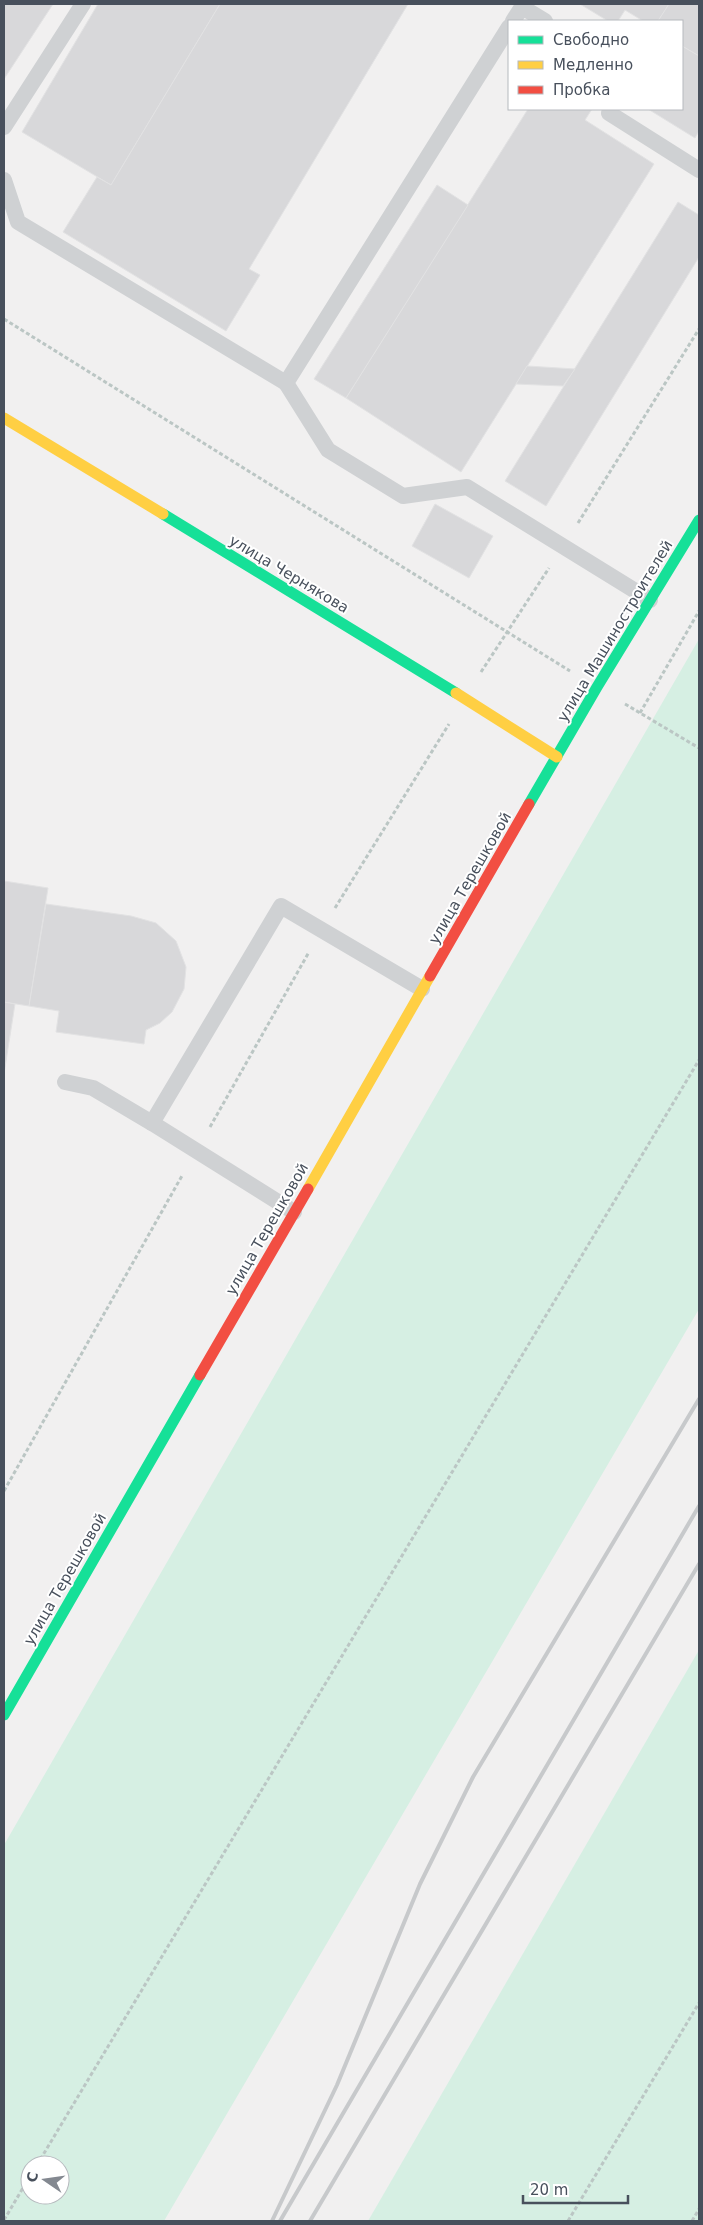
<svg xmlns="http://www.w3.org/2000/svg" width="703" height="2225" viewBox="0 0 703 2225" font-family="'DejaVu Sans',sans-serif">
	<rect width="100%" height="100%" fill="#f1f0f0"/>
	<g fill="#d6efe3" fill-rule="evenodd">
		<path d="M699,639v670l-535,912h-160v-376zM30,2165h30v30h-30z"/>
		<polygon points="699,1650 699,2221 368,2221"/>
	</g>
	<g fill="#d8d8da" stroke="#e2e2e3">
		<polygon points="4,4 53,4 4,79"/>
		<polygon points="98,4 220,4 111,185 22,132"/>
		<polygon points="220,4 408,4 249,269 260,275 226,331 63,232 97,177 111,185"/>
		<polygon points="580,4 669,4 658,21 643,21 625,10 618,21 608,21"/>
		<polygon points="669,4 699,4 699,56 682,46 682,21 658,21"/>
		<polygon points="682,46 699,56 699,131 695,138 648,109 682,109"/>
		<polygon points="528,109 592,109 585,120 654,164 461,472 346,398"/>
		<polygon points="437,185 468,205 346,398 314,379"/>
		<polygon points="678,202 699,215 699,257 546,506 505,481"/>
		<polygon points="527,366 575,369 563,386 516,384"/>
		<polygon points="435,504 493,536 469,578 412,546"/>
		<polygon points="4,881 48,888 29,1006 4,1002"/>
		<polygon points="46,904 131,916 156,923 176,941 186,967 184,989 172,1012 160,1023 146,1030 144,1044 56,1032 59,1011 29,1006"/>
		<polygon points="4,1002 15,1004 4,1074"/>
	</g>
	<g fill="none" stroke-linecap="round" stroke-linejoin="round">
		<g stroke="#bbc6c4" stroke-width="3" stroke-dasharray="4 2.5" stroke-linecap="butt">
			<polyline points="4,319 570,671"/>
			<polyline points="578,523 699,329"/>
			<polyline points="481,672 549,568"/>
			<polyline points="625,704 699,748"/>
			<polyline points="640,713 699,611"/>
			<polyline points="335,908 449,724"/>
			<polyline points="210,1127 309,952"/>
			<polyline points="4,1491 183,1174"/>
			<polyline points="37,2165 699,1060"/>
			<polyline points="4,2220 30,2176"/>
			<polyline points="568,2221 699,2003"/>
			<polyline points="692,2221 699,2209"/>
		</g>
		<g stroke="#cfd1d3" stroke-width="16">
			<polyline points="513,21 522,7 545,21"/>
			<polyline points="509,27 286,383 328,450 403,496 467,487 650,600"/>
			<polyline points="611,109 609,113 699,170"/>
			<polyline points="4,127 83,4"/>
			<polyline points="4,180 18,222 286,383"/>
			<polyline points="65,1082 93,1088 152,1123 294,1212"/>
			<polyline points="152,1123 281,906 422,989"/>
		</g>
		<g stroke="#16e098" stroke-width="11">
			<polyline points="163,514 456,693"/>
			<polyline points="529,804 597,687 699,520"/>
			<polyline points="4,1715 200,1375"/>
		</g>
		<g stroke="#ffcf43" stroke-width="11">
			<polyline points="4,418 163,514"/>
			<polyline points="456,693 557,757"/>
			<polyline points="308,1189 430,976"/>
		</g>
		<g stroke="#f24e42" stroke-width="11">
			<polyline points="430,976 529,804"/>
			<polyline points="200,1375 308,1189"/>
		</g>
		<g stroke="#c7c9cb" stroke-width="4">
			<polyline points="272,2221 337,2085 420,1884 473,1777 699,1399"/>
			<polyline points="280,2221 699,1506"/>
			<polyline points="310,2221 699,1564"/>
		</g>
	</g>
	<g text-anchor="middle" stroke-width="4" stroke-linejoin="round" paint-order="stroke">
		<g font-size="15" fill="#48505c" stroke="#fff">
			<text transform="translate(289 574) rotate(31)" y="5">улица Чернякова</text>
			<text transform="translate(615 631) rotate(-59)" y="5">улица Машиностроителей</text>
			<text transform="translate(470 878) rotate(-60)" y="5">улица Терешковой</text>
			<text transform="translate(267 1229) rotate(-60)" y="5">улица Терешковой</text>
			<text transform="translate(65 1579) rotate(-60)" y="5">улица Терешковой</text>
		</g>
	</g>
	<rect width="703" height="2225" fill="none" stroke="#48505c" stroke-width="10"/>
	<rect x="508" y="20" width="175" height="90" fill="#ffffff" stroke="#b6b9be"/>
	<rect x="518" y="36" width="25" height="8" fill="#16e098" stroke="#b6b9be"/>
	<text x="553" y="45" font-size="15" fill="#48505c">Свободно</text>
	<rect x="518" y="61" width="25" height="8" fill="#ffcf43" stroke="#b6b9be"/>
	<text x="553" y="70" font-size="15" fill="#48505c">Медленно</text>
	<rect x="518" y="86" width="25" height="8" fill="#f24e42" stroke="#b6b9be"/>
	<text x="553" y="95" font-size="15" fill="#48505c">Пробка</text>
	<g transform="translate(45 2180) rotate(283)"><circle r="24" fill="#ffffff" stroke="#b6b9be"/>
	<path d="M0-4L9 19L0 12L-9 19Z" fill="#838890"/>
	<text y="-8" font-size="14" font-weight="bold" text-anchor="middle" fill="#48505c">С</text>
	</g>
	<path d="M523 2195v8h105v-8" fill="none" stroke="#48505c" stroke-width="2.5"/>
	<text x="530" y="2195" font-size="15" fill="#48505c" stroke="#ffffff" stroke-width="4" paint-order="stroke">20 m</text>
</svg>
